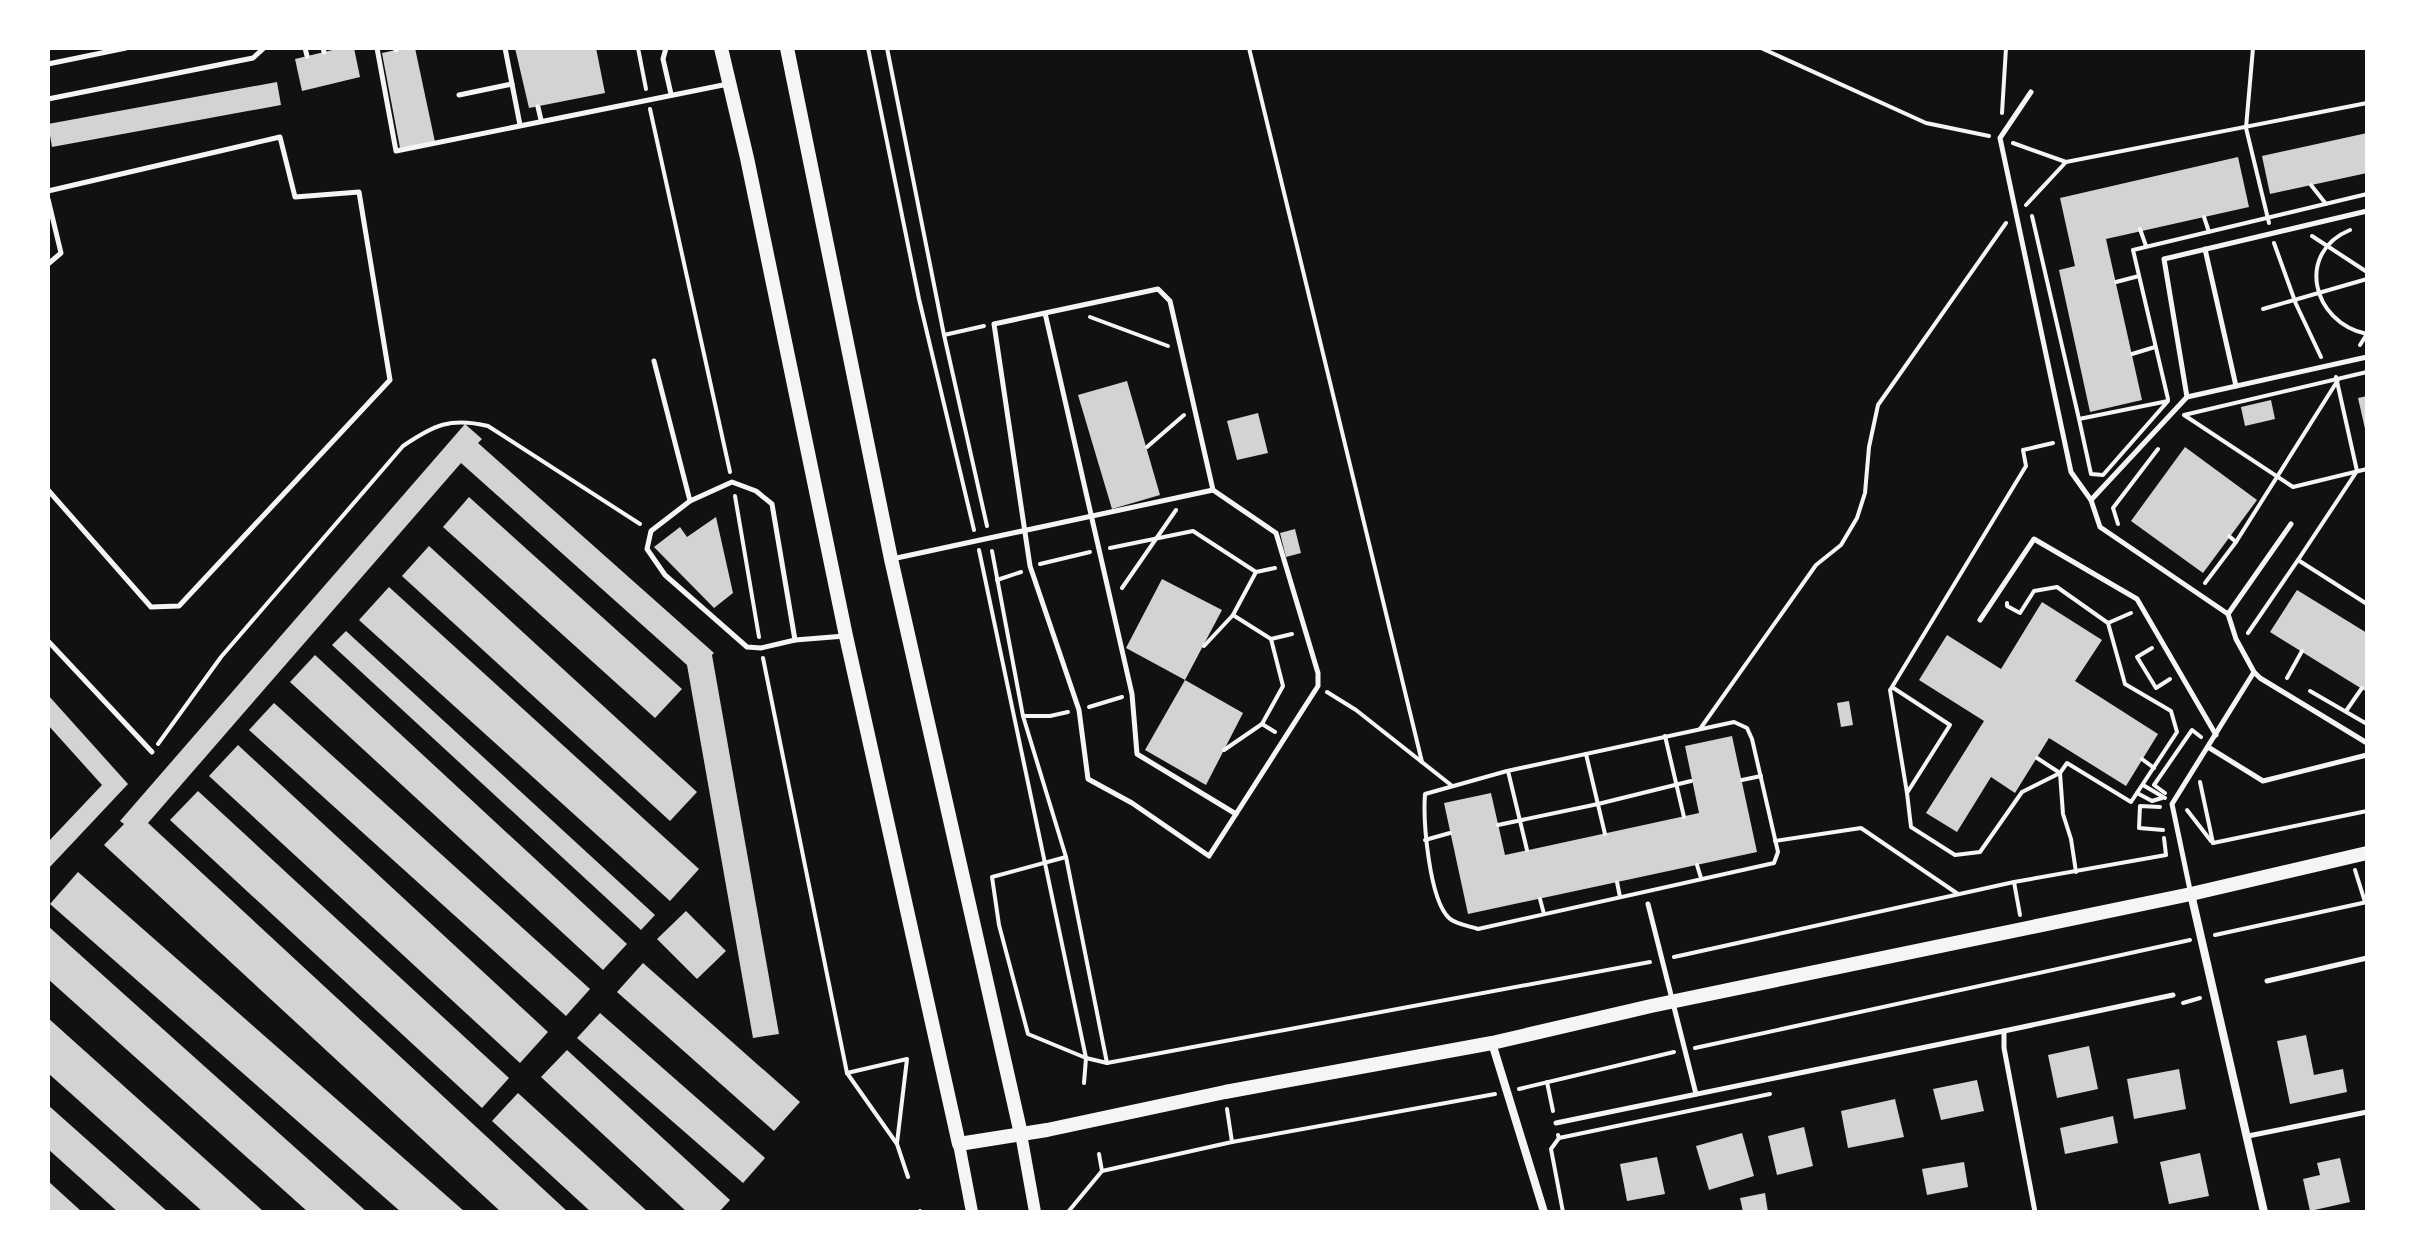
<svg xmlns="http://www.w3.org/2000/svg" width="2415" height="1260" viewBox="0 0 2415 1260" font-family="'Fira Sans Condensed',sans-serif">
	<rect width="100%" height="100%" fill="#111"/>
	<g fill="#d3d3d3">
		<polygon points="341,48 354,48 360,77 302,91 295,59"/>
		<polygon points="405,48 415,48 435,142 400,148 382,53"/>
		<polygon points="515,48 596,48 605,93 529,108"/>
		<polygon points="277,82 281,105 52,147 48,124"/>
		<polygon points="2367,133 2367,173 2270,194 2262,156"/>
		<polygon points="2238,157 2249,207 2106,239 2142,400 2090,412 2059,270 2075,266 2060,198"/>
		<polygon points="1127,381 1160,495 1112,509 1078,395"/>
		<polygon points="2367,396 2367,433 2366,433 2358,398"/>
		<polygon points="2271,400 2275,419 2245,426 2241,407"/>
		<polygon points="1258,413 1268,453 1237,460 1227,421"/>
		<polygon points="465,424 482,439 478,443 714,653 712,655 779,1034 753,1038 687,665 461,463 148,823 568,1212 501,1212 104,845 124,824 120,821"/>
		<polygon points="2185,447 2257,500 2203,573 2131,521"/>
		<polygon points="469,497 682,689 655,718 443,527"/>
		<polygon points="716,517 733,593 714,608 654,547 680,527 687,537"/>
		<polygon points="1295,529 1301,553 1286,557 1280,533"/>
		<polygon points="429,546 697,792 670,821 402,576"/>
		<polygon points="1162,579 1222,610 1185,680 1126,648"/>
		<polygon points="389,587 699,869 670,901 359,620"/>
		<polygon points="2297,590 2367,633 2367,692 2270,632"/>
		<polygon points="2042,602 2102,640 2075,681 2158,734 2126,786 2049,738 2015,793 1991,777 1957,832 1926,813 1984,721 1919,680 1947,635 2001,669"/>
		<polygon points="346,631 655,915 641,930 332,645"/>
		<polygon points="315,655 627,944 603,970 290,682"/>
		<polygon points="1185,680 1243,713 1206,785 1145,750"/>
		<polygon points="48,695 128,784 48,869 48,842 102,785 48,725"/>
		<polygon points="1849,701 1853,725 1841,727 1837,703"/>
		<polygon points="274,703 590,989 566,1016 249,730"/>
		<polygon points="1732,736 1757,852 1468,914 1444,803 1491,793 1505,855 1699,813 1685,746"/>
		<polygon points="238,745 548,1032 520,1063 209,776"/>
		<polygon points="198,791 509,1078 482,1108 170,820"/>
		<polygon points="78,872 465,1212 401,1212 50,904"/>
		<polygon points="686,911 726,951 697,979 657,939"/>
		<polygon points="48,926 367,1212 308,1212 48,979"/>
		<polygon points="643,963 800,1102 774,1131 617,992"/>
		<polygon points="600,1013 765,1158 743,1183 577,1038"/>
		<polygon points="48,1018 264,1212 203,1212 48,1073"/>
		<polygon points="2306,1035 2314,1075 2343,1069 2347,1092 2290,1104 2277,1041"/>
		<polygon points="2089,1046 2098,1089 2057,1098 2048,1055"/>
		<polygon points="567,1050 730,1200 719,1212 687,1212 541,1077"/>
		<polygon points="2179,1069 2186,1109 2134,1119 2127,1079"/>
		<polygon points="1977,1080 1984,1111 1941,1120 1933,1089"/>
		<polygon points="518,1093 648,1212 591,1212 492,1121"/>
		<polygon points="1895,1099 1904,1137 1848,1148 1841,1111"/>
		<polygon points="48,1105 168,1212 118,1212 48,1149"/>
		<polygon points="2113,1116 2118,1143 2065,1154 2060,1128"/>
		<polygon points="1804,1127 1813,1166 1777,1175 1768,1136"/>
		<polygon points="1742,1133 1754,1176 1709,1190 1696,1146"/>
		<polygon points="2200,1153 2209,1196 2169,1204 2160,1162"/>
		<polygon points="1657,1157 1665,1194 1627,1201 1620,1164"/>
		<polygon points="2340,1158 2350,1202 2310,1211 2303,1179 2320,1175 2317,1163"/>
		<polygon points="1964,1162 1968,1187 1927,1195 1922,1169"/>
		<polygon points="48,1181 82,1212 48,1212"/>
		<polygon points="1765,1193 1768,1212 1743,1212 1740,1198"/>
	</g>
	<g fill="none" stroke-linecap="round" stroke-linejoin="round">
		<g stroke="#f5f5f5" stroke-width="4">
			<polyline points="638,48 646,89"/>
			<polyline points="868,48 919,299 974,530"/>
			<polyline points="887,48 944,335 987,526"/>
			<polyline points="1249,48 1422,762"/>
			<polyline points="1761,48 1926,123 1989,136"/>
			<polyline points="2253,48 2246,128 2269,223"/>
			<polyline points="650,109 730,472"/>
			<polyline points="2002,113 2006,48"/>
			<polyline points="2013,143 2066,162"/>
			<polyline points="2311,185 2326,204"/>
			<polyline points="2026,205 2066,162 2367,103"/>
			<polyline points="2032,216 2079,419"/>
			<polyline points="2204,217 2209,232"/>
			<polyline points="2140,229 2146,246"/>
			<path d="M2350,230c-54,22 -39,92 17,104"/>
			<polyline points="2312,236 2367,272"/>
			<polyline points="2274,243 2296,304 2321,357"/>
			<polyline points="2116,282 2139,276"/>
			<polyline points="2263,309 2367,279"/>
			<polyline points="1090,317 1168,346"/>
			<polyline points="944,335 984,326"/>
			<polyline points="2360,345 2367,334"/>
			<polyline points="2132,354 2155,347"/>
			<polyline points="2367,372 2184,415 2293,487 2367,469"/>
			<polyline points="2336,377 2357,471 2298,560 2367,604"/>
			<polyline points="2168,399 2133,250 2367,194"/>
			<polygon points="2168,401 2103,475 2091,474 2079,419"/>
			<polyline points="1147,447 1184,415"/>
			<polyline points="735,496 759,637"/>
			<polyline points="2118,524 2113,508 2158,449"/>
			<polyline points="2229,536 2236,542"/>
			<polyline points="1110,548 1193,531 1256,572 1275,568"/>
			<polyline points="979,550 1086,1058 1084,1083"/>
			<polyline points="992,551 1023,716 1066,857 1107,1063"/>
			<polyline points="1040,564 1090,552"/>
			<polyline points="997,580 1021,572"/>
			<polyline points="2205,583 2236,542 2338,380"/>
			<polyline points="1122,588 1176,510"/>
			<polyline points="1233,615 1256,572"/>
			<polyline points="2108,623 2131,613"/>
			<polyline points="2248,633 2298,560"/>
			<polyline points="1204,646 1233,615 1271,639 1292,634"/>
			<polyline points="2152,648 2137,657 2156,688 2170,679"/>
			<polyline points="763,658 847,1073 897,1144 908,1177"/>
			<polyline points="2287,678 2302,651"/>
			<polyline points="1892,687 1950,725 1907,793 1890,690 1892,687 2026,466 2023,450 2053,443"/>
			<polyline points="2310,691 2367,724"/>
			<polyline points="1327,692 1356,710 1451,785"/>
			<polyline points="1089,707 1122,697"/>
			<polyline points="2346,711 2362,688"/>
			<polyline points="1023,716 1050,716 1068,712"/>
			<path d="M1734,722l13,6 5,11 26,113 -4,11 -296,66c-9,-3 -23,-5 -29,-11 -20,-19 -26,-97 -24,-124l82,-23z"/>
			<polyline points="1262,724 1283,686 1271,639"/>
			<polyline points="1700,729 1816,565 1841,545 1857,518 1865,493 1869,447 1878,405 2006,223"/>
			<polyline points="1665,736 1684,817"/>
			<path d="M158,744l63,-87 182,-211c31,-21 47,-29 85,-20l152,98"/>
			<polyline points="1224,750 1262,724 1275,732"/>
			<polyline points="1586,754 1605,834"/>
			<polyline points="2037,758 2060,773"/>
			<polyline points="2142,759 2154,768"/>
			<polyline points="1508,771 1527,850"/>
			<polyline points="2060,773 2063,814 2071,839 2076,872"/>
			<polyline points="1742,780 1761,776"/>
			<polyline points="2200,782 2213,843"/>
			<polyline points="2143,785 2165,798"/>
			<polyline points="1907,793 1911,827 1955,855 1980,852 2022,792 2060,773 2067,763 2131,802 2177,732 2171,711 2125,684 2108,623 2057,587 2034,591 2020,613 2007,606 2007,603"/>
			<polyline points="2137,793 2152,801 2162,798"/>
			<polyline points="2165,793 2154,785 2192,730 2201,737"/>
			<polyline points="2160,807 2140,806 2139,828 2163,830"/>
			<polyline points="2187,810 2211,841"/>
			<polyline points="1498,825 1598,804 1691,781"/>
			<polyline points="1425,840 1450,833"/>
			<polyline points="1775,841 1861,828 1958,894"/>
			<polyline points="2213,843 2367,811"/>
			<polyline points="1066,857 992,877 999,925 1028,1034 1086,1058 1107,1063 1650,962"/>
			<polyline points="1697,865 1701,878"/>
			<polyline points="2355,870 2365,902"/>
			<polyline points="1617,882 1620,897"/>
			<polyline points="2014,882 2020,915"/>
			<polyline points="1540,899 1544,914"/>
			<polyline points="2215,935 2367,902"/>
			<polyline points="1674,957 2014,882 2166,855 2164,838"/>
			<polyline points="2183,1003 2200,998"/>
			<polyline points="1695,1048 2190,940"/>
			<polyline points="847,1073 907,1059 897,1143"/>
			<polyline points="1547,1082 1553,1111"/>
			<polyline points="1519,1089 1674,1052"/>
			<polyline points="1227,1109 1232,1142"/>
			<polyline points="1558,1135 1559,1138 1770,1094"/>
			<polyline points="1559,1138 1551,1149 1563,1212"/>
			<polyline points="1099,1154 1102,1171"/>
			<polyline points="920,1211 920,1212"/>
			<polyline points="1068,1212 1102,1171 1232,1142 1495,1094"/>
		</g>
		<g stroke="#f5f5f5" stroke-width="5">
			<polyline points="305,48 307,56"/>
			<polyline points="323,48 324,52"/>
			<polyline points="377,48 396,151 723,85 728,86"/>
			<polyline points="395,48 396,50"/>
			<polyline points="505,48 520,125"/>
			<polyline points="666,48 663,59 671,94"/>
			<polyline points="48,64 126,48"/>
			<polyline points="2031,92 2000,138 2071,472 2091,500 2100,527 2228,614 2236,639 2254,672 2260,678 2367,743"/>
			<polyline points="459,95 512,84"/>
			<polyline points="48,99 253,58 264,48"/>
			<polyline points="538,107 541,120"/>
			<polyline points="48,191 280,137 295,197 359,192 390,380 179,606 151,607 48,490"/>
			<polyline points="48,199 61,253 48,264"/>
			<polyline points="2205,249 2236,386"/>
			<polyline points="1045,313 994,324 1030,566 1079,710 1088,779 1132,803 1209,856 1236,814 1137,754 1132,694 1045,313 1158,289 1170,301 1213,490"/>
			<polyline points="654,361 690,501 732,482 756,491 772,504 795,640 845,636"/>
			<polyline points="2187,397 2164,259 2367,211"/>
			<polyline points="2091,500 2187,397 2367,357"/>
			<polyline points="690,501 651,531 647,549 665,575 747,647 761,648 795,640"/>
			<polyline points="892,559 1213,490 1276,533 1318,673 1318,686 1236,814"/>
			<polyline points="2228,614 2291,524"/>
			<polyline points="1980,620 2034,539 2137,599 2216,735"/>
			<polyline points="48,641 152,752"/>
			<polyline points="2208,747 2263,781 2367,755"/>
			<polyline points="2190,890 2172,804 2254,672"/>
			<polyline points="1648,904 1696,1094"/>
			<polyline points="2267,981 2367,958"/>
			<polyline points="2004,1031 2173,995"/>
			<polyline points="1556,1123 2004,1031 2004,1048 2035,1212"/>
			<polyline points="2248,1136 2367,1112"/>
		</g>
		<g stroke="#f5f5f5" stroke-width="8">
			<polyline points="2191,894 2264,1212"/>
			<polyline points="1492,1043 1544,1212"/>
		</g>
		<g stroke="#f5f5f5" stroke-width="12">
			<polyline points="1021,1134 1035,1212"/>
			<polyline points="959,1144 972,1212"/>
		</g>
		<g stroke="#f5f5f5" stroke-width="14">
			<polyline points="721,48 747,158 846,636 959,1144 1047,1130 1225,1092 1492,1043 1651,1006 2191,894 2367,853"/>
			<polyline points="787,48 891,559 1021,1134"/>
		</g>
	</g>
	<rect width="2415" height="1260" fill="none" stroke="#ffffff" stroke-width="100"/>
</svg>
